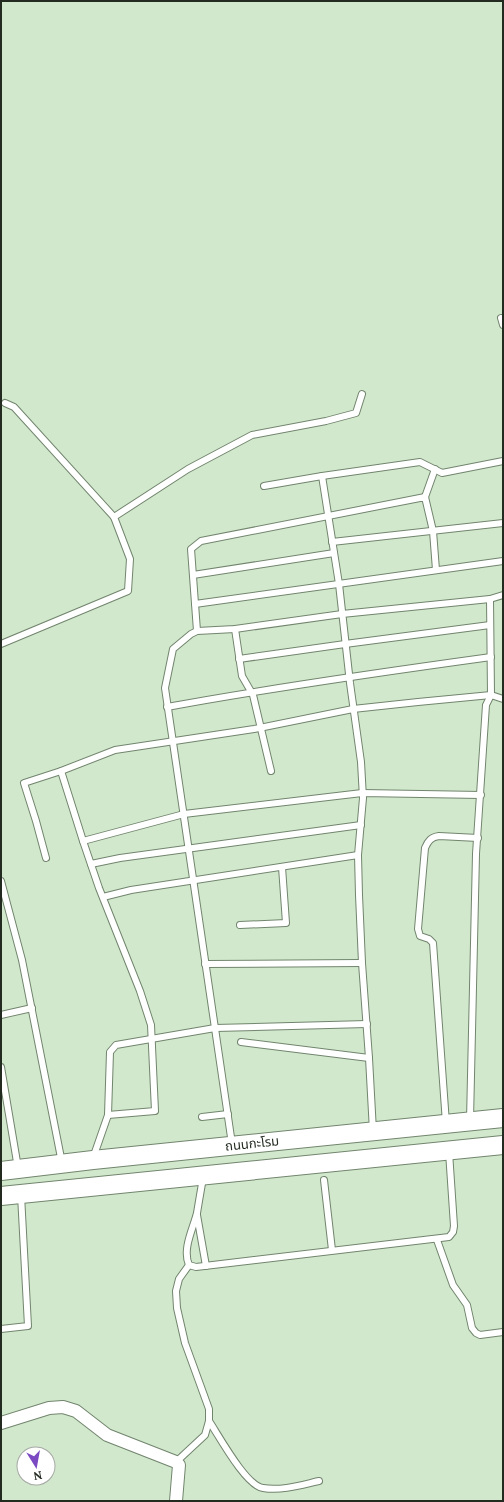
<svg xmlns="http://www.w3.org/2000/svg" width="504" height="1502" viewBox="0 0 504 1502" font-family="Lora,'Noto Sans Thai',serif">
	<rect width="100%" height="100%" fill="#d2e8cd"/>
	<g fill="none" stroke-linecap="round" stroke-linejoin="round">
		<g stroke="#71856d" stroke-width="8">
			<g id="service">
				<polyline points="501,318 503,325"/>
				<polyline points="322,476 339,584 350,683 361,762 363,798 358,855 359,895 362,963 369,1058 373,1131"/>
				<polyline points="264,486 322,476 420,462 442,473 503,461"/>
				<polyline points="425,497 435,469"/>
				<polyline points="114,517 188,469 252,435 326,421 356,413 362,394"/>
				<polyline points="332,542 503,523"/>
				<polyline points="193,575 334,553"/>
				<polyline points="195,604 503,561"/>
				<polyline points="235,629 242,676 253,695 271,771"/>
				<polyline points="197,631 235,629 342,614 490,599"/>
				<polyline points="1,644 128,591 130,559 114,517 14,407 5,403"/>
				<polyline points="239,659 345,644 490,625"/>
				<path d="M167,707c108,-20 215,-35 324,-50"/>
				<polyline points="61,771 83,841 99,888 140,991 151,1025 155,1111 108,1115"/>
				<polyline points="83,841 184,814 362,793 481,795"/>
				<polyline points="46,858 36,821 24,783 61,771 115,750 254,729 353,709 418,702 491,695 503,699"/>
				<polyline points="91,864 120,858 361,825"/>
				<polyline points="1,881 22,960 62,1163"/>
				<polyline points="103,897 131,890 358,855"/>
				<polyline points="240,925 286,923 282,867"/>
				<polyline points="205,964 362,963"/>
				<polyline points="1,1015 32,1008"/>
				<polyline points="241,1042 369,1058"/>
				<polyline points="1,1067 18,1168"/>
				<polyline points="202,1117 228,1114"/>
				<polyline points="470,1120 476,854 486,705 491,695 490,599 503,595"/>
				<path d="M446,1123l-13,-180 -4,-4 -9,-3 -2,-7 7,-81c3,-7 6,-11 14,-12l39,2"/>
				<polyline points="232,1144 165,688 173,649 191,634 197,631 191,549 201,541 425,497 433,531 436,570"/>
				<polyline points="93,1158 108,1115 110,1052 116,1045 215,1028 367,1024"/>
				<path d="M203,1178c-2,11 -4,23 -6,35 -4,16 -15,36 -8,52l7,2 253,-30 4,-5 1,-6 -5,-74"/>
				<polyline points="324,1180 332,1250"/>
				<polyline points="197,1215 206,1266"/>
				<polyline points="437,1240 453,1285 467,1305 472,1328 476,1333 480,1335 503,1332"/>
				<polyline points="1,1329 28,1326 21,1195"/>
				<path d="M209,1421c10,15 37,65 54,67 19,3 38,-3 56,-7"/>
				<polyline points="176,1462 205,1435 209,1421 209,1409 185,1343 177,1308 176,1291 179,1279 189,1265"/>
			</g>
		</g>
		<g stroke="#71856d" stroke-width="14">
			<polyline id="minor" points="1,1423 49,1408 63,1407 76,1411 107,1435 176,1462 179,1465 176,1501"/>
		</g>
		<g stroke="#71856d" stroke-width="20">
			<g id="secondary">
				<polyline points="1,1171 93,1160 503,1118"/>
				<polyline points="1,1196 503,1145"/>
			</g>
		</g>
		<use href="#service" stroke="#fff" stroke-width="6"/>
		<use href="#minor" stroke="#fff" stroke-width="12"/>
		<use href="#secondary" stroke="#fff" stroke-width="18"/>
	</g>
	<g text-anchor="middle" stroke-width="4" stroke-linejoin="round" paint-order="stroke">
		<g font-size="13" fill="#232b21" stroke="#fff">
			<text transform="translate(252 1143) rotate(-6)" y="5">ถนนกะโรม</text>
		</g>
	</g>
	<rect width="504" height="1502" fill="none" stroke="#232b21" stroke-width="4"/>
	<g transform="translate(36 1466) rotate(169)"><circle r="19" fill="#ffffff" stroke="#a7aaa6"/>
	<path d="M0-3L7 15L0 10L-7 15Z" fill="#7b4ac2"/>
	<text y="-6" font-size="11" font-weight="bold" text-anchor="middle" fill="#232b21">N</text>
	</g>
</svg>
